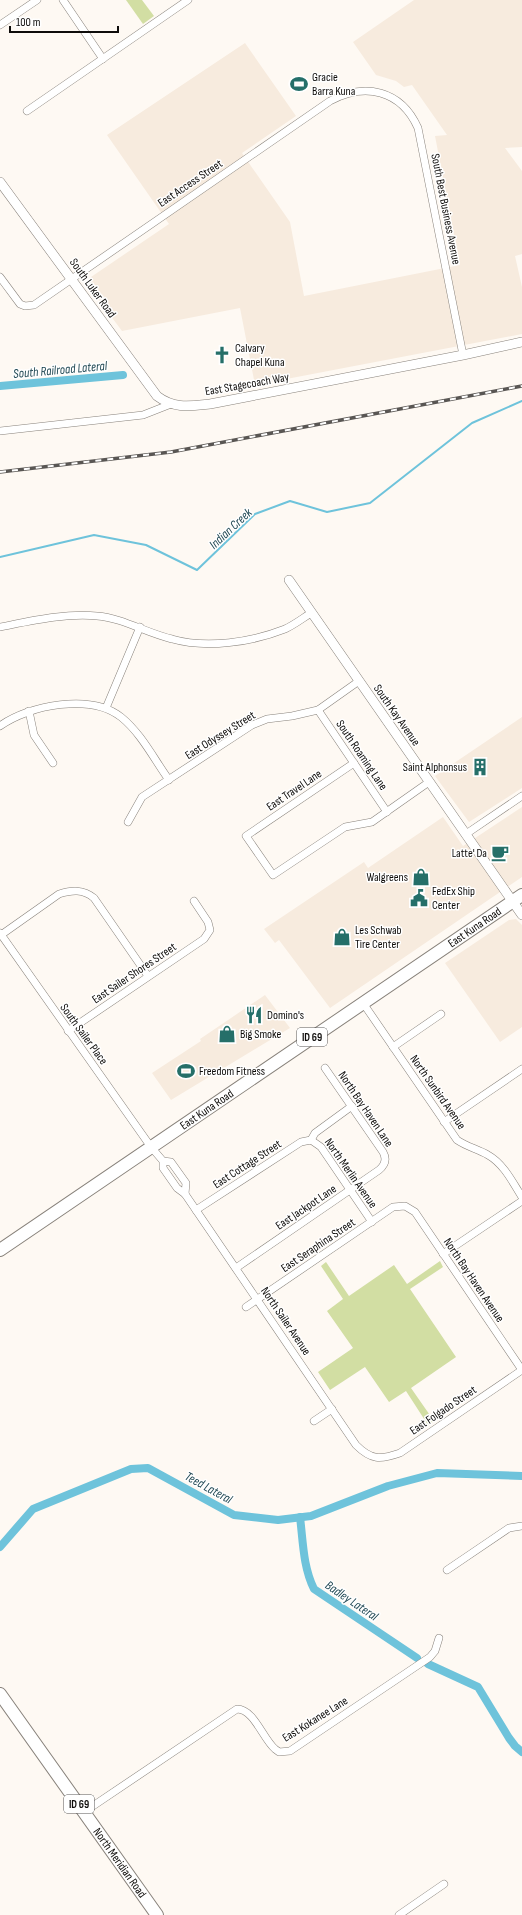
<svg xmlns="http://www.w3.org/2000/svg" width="522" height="1915" viewBox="0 0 522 1915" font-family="'Sofia Sans Condensed',sans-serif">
	<rect width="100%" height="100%" fill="#fef9f3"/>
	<g fill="#f7ebde">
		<polygon points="414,0 522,0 522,147 505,148 522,171 522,254 515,256 522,287 522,334 255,385 240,308 122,331 89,287 91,277 169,224 107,135 245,43 296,116 242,153 290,222 304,296 460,265 435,136 447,135 412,85 404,87 396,81 376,75 353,42"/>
		<polygon points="522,717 522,788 469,822 435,776"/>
		<polygon points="522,807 522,877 330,1008 279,940 275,943 264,929 364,862 368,868 443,817 463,846"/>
		<polygon points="516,919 522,925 522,1027 500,1042 445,963 509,920"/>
		<polygon points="265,995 290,1028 171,1100 152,1073 201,1041 200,1039"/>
	</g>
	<g fill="#d2dea3">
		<polygon points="126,0 142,0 154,16 143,24"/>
		<polygon points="440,1261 443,1267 410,1289 456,1357 411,1388 434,1421 428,1425 406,1391 389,1402 365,1367 330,1390 318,1372 353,1348 327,1311 343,1299 321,1266 326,1262 349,1296 394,1265 407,1284"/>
	</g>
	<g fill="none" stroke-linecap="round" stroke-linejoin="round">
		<polyline stroke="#6ec3db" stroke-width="2" points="0,557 94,535 146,545 197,570 255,514 290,501 327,512 370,503 472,423 522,401"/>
		<g stroke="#6ec3db" stroke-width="8">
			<polyline points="0,386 123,375"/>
			<path d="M300,1517c3,24 3,50 14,72l103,69"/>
			<polyline points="0,1547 33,1509 131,1469 148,1468 234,1515 278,1520 311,1516 388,1486 437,1473 522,1476"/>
			<polyline points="428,1664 478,1687 509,1738 515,1746 522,1752"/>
		</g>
		<g stroke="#88827b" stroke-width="8">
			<g id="minor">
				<polyline points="63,0 103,59"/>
				<polyline points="0,25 37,0"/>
				<polyline points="27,111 188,0"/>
				<path d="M0,277l20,27 5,2 9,-1 296,-204c35,-19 71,-11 88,27l45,227"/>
				<polyline points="0,431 143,415 171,404"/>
				<path d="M0,627c31,-6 65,-14 97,-11 26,2 49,17 75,23 35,10 80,3 113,-10 9,-4 18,-11 26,-16"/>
				<polyline points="106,708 140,627"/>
				<polyline points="318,710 387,812"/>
				<polyline points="29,711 34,735 53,763"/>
				<path d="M0,726c29,-21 91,-33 121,-9 20,16 33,42 48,63"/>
				<polyline points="354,763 246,836 273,875 345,827 372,822 429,782"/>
				<polyline points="128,822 142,797 252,725 267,719 292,716 318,710 359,681"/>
				<polyline points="466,834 522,796"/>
				<polyline points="0,933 151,1147 163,1161 163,1168 177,1188 185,1194 186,1183 171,1162 163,1161"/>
				<path d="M1,935l58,-41c13,-4 24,-5 35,4l54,78"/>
				<path d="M363,1003l94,137c10,7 21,9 31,15 16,9 25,28 34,42"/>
				<polyline points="68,1031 204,939 210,930 208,922 194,901"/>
				<polyline points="393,1047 441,1014"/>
				<polyline points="444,1122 522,1069"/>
				<polyline points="311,1140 315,1133 352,1106"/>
				<path d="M185,1194l171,251c15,15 24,15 44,8l122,-83"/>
				<polyline points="196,1210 301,1142 311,1140 321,1147 372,1222"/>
				<polyline points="443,1254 522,1201"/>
				<path d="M236,1268l143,-98c6,-5 8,-11 4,-18l-58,-84"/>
				<polyline points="246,1307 393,1207 405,1206 415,1212 522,1370"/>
				<polyline points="314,1421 332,1409"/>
				<polyline points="447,1570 509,1528 522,1526"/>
				<path d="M84,1812l153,-103c17,0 26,30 38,40l4,3 11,-1 140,-94 5,-6 4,-13"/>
				<polyline points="399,1915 444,1884"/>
			</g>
		</g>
		<g stroke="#88827b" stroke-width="10">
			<g id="tertiary">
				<path d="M0,182l157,214c17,13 33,10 53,8l253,-49 59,-13"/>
				<polyline points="289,580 522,915"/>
			</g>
		</g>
		<g stroke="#88827b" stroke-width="14">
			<g id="primary">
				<path id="s1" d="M0,1250l522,-355"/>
				<path id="s2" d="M0,1694l157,221"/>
			</g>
		</g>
		<use href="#minor" stroke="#fff" stroke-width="7"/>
		<use href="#tertiary" stroke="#fff" stroke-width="9"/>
		<use href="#primary" stroke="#fff" stroke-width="12"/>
		<g stroke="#595653" stroke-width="3.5">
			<polyline id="rail" points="0,472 171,452 522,386"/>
		</g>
		<use href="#rail" stroke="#fff" stroke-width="2" stroke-dasharray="6" stroke-linecap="butt"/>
	</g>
	<defs>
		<g id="stadium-bare" transform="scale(1.38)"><path d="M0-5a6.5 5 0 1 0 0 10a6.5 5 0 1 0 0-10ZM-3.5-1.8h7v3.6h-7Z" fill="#256f69" stroke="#fff" stroke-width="2.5" paint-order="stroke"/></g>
		<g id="church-bare" transform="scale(1.38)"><path d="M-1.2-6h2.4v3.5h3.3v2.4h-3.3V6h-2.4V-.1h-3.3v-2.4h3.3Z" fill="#256f69" stroke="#fff" stroke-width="2.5" paint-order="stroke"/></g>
		<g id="building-bare" transform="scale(1.38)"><path d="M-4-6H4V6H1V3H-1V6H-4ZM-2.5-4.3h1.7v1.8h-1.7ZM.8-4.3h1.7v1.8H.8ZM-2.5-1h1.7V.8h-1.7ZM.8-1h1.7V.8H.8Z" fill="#256f69" stroke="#fff" stroke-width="2.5" paint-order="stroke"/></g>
		<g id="cafe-bare" transform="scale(1.38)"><path d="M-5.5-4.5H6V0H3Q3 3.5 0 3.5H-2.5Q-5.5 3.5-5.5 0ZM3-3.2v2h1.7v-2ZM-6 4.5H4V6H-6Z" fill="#256f69" stroke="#fff" stroke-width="2.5" paint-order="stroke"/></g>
		<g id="shop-bare" transform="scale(1.38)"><path d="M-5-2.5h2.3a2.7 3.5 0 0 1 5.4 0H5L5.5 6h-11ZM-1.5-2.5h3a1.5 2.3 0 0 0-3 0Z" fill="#256f69" stroke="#fff" stroke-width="2.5" paint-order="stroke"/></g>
		<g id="civic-bare" transform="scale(1.38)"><path d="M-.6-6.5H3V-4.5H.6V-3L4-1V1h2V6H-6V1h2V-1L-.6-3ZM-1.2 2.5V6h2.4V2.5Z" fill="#256f69" stroke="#fff" stroke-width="2.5" paint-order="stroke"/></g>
		<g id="restaurant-bare" transform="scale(1.38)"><path d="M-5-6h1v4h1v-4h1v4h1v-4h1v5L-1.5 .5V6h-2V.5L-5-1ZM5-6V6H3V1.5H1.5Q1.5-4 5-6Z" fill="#256f69" stroke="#fff" stroke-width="2.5" paint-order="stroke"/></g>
	</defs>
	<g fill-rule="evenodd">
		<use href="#stadium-bare" x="299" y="84"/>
		<use href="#church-bare" x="222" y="355"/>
		<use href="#building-bare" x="480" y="767"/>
		<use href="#cafe-bare" x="500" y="853"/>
		<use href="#shop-bare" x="421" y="877"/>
		<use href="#civic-bare" x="419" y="898"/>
		<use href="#shop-bare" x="342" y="937"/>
		<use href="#restaurant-bare" x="254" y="1015"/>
		<use href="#shop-bare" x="227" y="1034"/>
		<use href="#stadium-bare" x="186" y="1071"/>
	</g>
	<g text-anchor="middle" stroke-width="3" stroke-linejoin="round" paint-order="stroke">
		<g fill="#fff" stroke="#565554" stroke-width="1">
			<rect x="297" y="1028" width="30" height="18" rx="3"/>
			<rect x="64" y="1795" width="30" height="18" rx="3"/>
		</g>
		<g font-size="11" font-weight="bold" fill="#0e0c0a">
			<text x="312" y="1041">ID 69</text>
			<text x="79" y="1808">ID 69</text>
		</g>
		<g font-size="12" fill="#0e0c0a" stroke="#fff" text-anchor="start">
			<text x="312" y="81">Gracie<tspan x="312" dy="14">Barra Kuna</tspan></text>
			<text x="235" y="352">Calvary<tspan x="235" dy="14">Chapel Kuna</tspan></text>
			<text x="467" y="771" text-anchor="end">Saint Alphonsus</text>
			<text x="487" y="857" text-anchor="end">Latte' Da</text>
			<text x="408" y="881" text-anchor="end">Walgreens</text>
			<text x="432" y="895">FedEx Ship<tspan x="432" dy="14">Center</tspan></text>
			<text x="355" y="934">Les Schwab<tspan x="355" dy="14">Tire Center</tspan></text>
			<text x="267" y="1019">Domino's</text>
			<text x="240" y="1038">Big Smoke</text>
			<text x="199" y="1075">Freedom Fitness</text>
		</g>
		<g font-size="12" fill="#0e0c0a" stroke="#fff">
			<text transform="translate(190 183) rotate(-34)" y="4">East Access Street</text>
			<text transform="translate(446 209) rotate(79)" y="4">South Best Business Avenue</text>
			<text transform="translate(93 288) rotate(54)" y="4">South Luker Road</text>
			<text transform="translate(247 384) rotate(-10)" y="4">East Stagecoach Way</text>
			<text transform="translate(397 715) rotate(55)" y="4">South Kay Avenue</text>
			<text transform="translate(220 735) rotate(-32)" y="4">East Odyssey Street</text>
			<text transform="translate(362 755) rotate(56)" y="4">South Roaming Lane</text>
			<text transform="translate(294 790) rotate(-34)" y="4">East Travel Lane</text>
			<text dy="4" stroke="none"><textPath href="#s1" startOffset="574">East Kuna Road</textPath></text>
			<text transform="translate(134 973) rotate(-34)" y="4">East Sailer Shores Street</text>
			<text transform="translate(84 1034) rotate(54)" y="4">South Sailer Place</text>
			<text transform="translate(438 1092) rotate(55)" y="4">North Sunbird Avenue</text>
			<text dy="4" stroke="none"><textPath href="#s1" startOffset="250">East Kuna Road</textPath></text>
			<text transform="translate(366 1109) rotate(56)" y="4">North Bay Haven Lane</text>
			<text transform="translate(247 1164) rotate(-33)" y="4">East Cottage Street</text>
			<text transform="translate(351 1173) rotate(55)" y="4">North Merlin Avenue</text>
			<text transform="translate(306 1207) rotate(-34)" y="4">East Jackpot Lane</text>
			<text transform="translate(318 1245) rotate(-34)" y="4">East Seraphina Street</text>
			<text transform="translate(474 1280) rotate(56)" y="4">North Bay Haven Avenue</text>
			<text transform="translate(286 1321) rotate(56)" y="4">North Sailer Avenue</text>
			<text transform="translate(443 1410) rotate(-34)" y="4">East Folgado Street</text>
			<text transform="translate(315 1719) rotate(-32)" y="4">East Kokanee Lane</text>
			<text dy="4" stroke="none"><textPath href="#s2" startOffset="207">North Meridian Road</textPath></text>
		</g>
		<g font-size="13" font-style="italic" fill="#234a55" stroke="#fff">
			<text transform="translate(60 369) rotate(-5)" y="5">South Railroad Lateral</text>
			<text transform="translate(230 528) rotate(-43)" y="5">Indian Creek</text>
			<text transform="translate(209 1487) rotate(29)" y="5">Teed Lateral</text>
			<text transform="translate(352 1600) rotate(34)" y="5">Badley Lateral</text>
		</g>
	</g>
	<path d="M10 26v6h108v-6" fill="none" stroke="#0e0c0a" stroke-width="2"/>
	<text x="16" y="26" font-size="12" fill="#0e0c0a" stroke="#ffffff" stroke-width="3" paint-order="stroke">100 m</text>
</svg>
